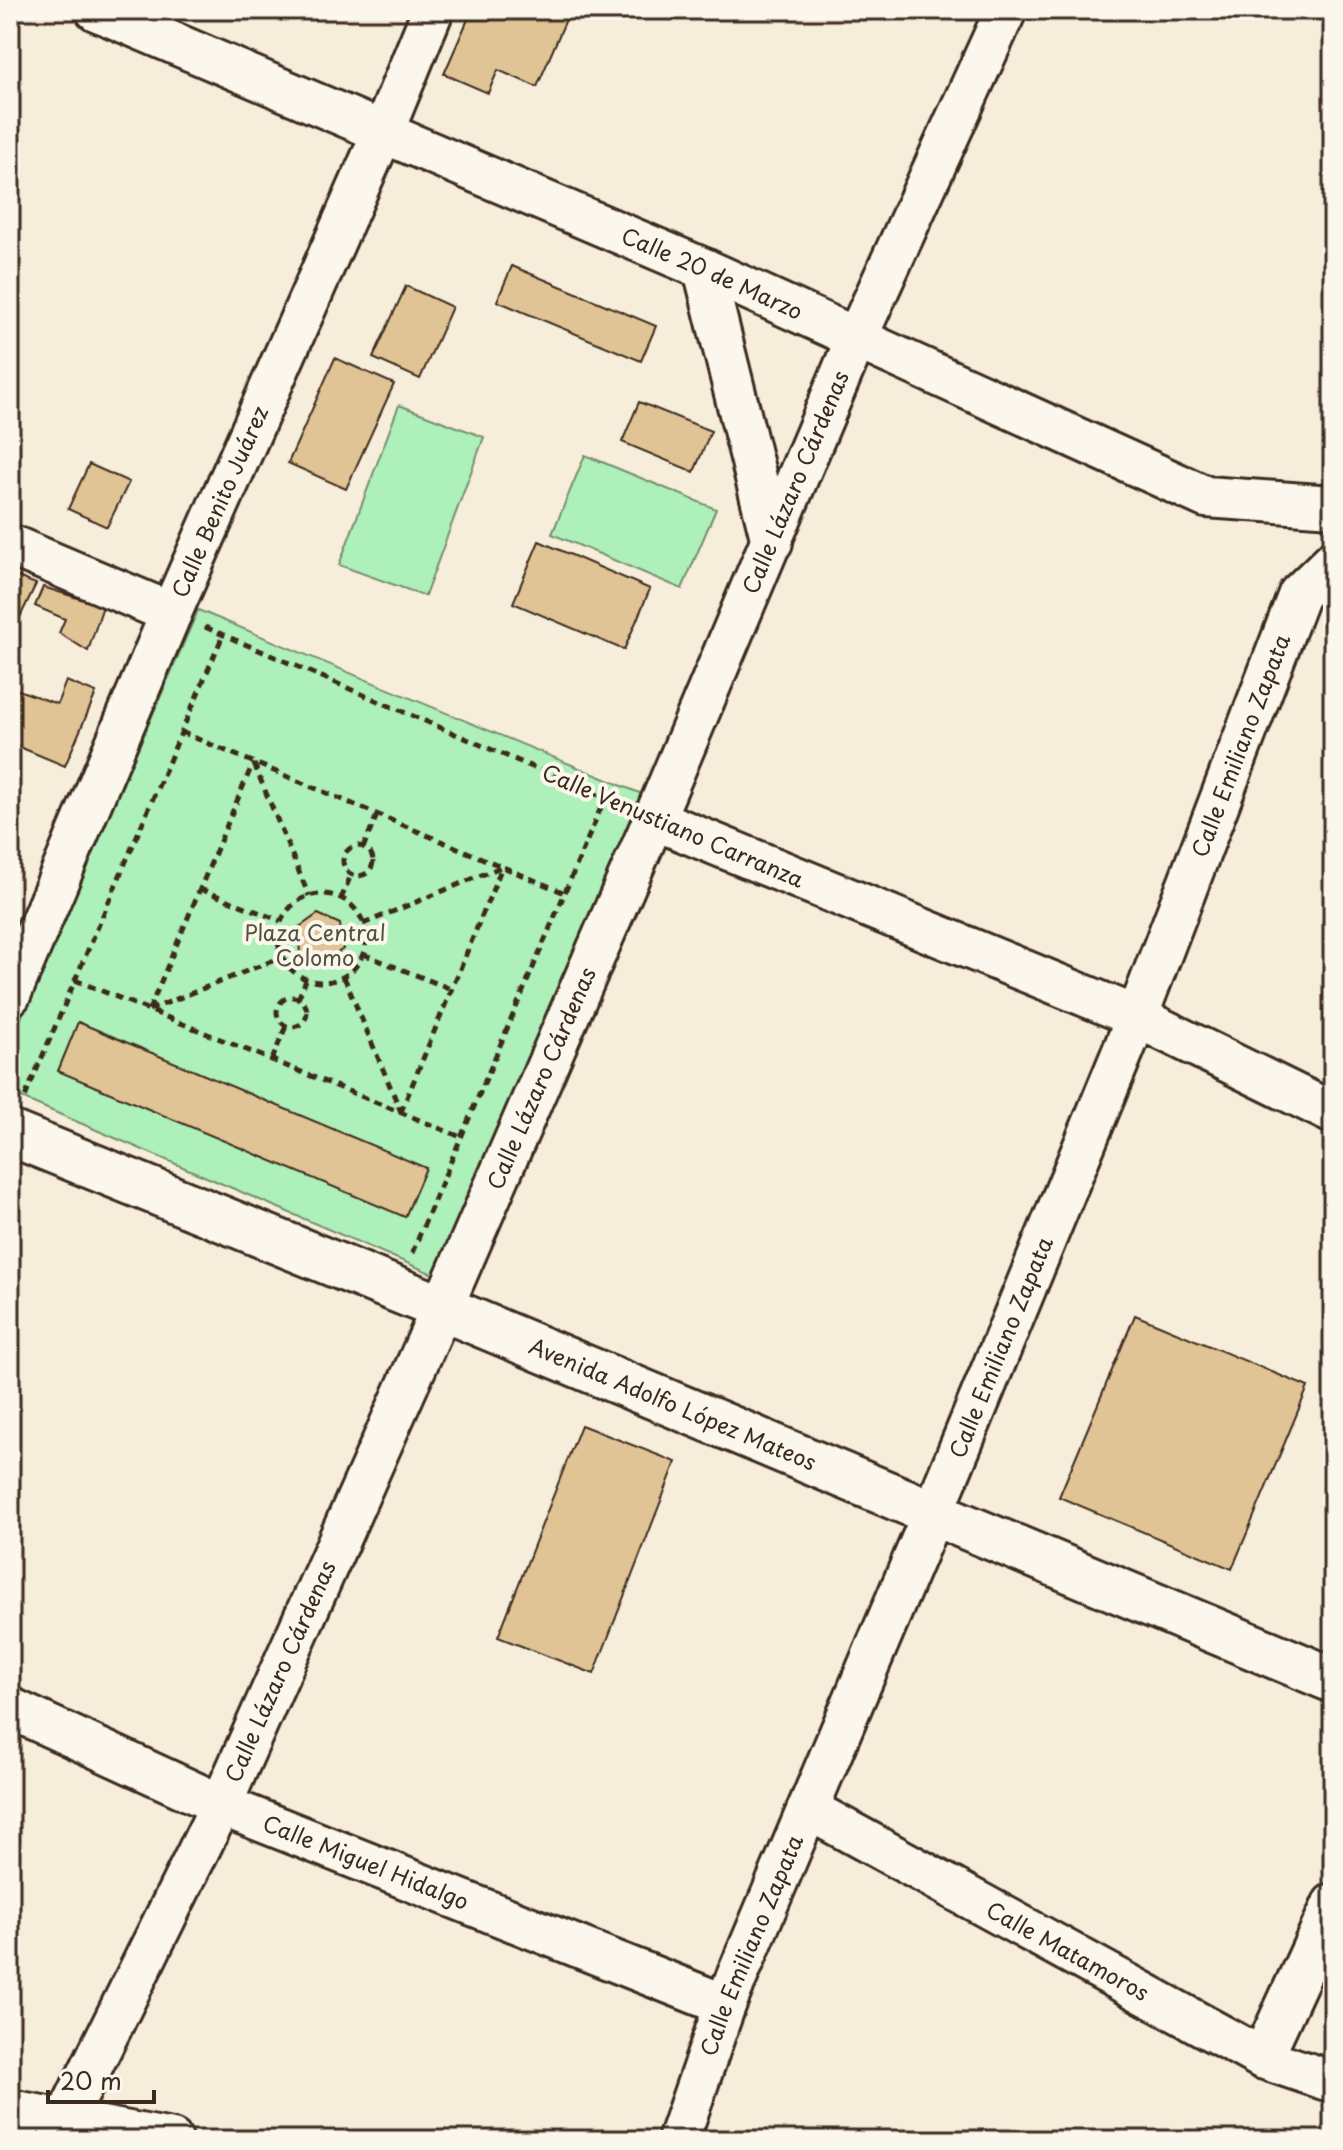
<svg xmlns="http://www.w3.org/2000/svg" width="1343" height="2150" viewBox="0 0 1343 2150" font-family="'Playpen Sans',sans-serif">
	<rect width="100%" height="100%" fill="#f6eddb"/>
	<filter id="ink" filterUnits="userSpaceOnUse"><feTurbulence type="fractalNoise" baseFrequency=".0125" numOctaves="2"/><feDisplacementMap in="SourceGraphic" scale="16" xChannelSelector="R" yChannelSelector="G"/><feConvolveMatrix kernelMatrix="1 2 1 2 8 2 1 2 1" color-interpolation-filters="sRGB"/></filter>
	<g filter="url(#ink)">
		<g fill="#aef0b9" stroke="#748d6c" stroke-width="2">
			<polygon points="399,405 484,437 425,596 339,565"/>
			<polygon points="585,455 716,509 682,589 552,534"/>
			<polygon points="198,610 642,794 435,1275 10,1093 10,1044"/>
		</g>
		<g fill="#e1c495" stroke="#3b2a1e" stroke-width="2">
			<polygon points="472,10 570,10 537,87 498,70 488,93 444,74"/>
			<polygon points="512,266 656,326 641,361 497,301"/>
			<polygon points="406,286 452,307 420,379 373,358"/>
			<polygon points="335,358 394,384 346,489 288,463"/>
			<polygon points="639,402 711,431 694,472 622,442"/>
			<polygon points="89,464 129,482 107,527 68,509"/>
			<polygon points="539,541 650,589 624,650 513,603"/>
			<polygon points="10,574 36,584 20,617 10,611"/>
			<polygon points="43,587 103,606 88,651 59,633 65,619 35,606"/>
			<polygon points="66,681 96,693 65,766 10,743 10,687 57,704"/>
			<polygon points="318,914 340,924 343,949 323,963 300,954 298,928"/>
			<polygon points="78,1022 426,1168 405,1217 58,1071"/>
			<polygon points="1135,1315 1308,1387 1232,1569 1059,1497"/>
			<polygon points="581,1425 676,1462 594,1674 498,1637"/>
		</g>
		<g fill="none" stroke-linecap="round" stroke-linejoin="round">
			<g stroke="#3b2a1e" stroke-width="46">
				<g id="street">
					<path id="s1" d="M96,10l608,259 502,228 127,9"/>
					<polyline points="704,269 772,542"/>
					<polyline points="10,545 171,613"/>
					<polyline points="654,819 1137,1017 1333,1113"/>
					<path id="s2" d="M10,995l161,-382 212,-481 50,-122"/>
					<path id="s3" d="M10,1708l211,97 504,200"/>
					<path id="s4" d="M808,1809l454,249 71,24"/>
					<polyline points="1262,2058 1333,1904"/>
					<polyline points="10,2110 172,2140"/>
					<path id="s5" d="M61,2140l4,-19 156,-316 221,-497 212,-489 202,-480 150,-329"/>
					<path id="s6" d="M678,2140l47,-135 208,-492 204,-496 162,-423 34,-33"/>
				</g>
			</g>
			<g stroke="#3b2a1e" stroke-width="50">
				<g id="secondary">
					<path id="s7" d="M10,1133l432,175 891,372"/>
				</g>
			</g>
			<g stroke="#3b2a1e" stroke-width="5" stroke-dasharray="8 6" stroke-linecap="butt">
				<polyline points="205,627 619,804"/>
				<polyline points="181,732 565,893"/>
				<polyline points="254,764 309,896"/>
				<circle cx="358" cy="861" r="15"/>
				<polyline points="363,848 377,815"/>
				<polyline points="200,889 281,921"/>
				<circle cx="322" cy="938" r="44"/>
				<polyline points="341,899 351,875"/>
				<polyline points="363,924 501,867"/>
				<polyline points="363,954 451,989"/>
				<polyline points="344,977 401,1112"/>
				<polyline points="75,980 461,1137"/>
				<circle cx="292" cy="1012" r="15"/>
				<polyline points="298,999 306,980"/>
				<polyline points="149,1010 253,763"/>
				<polyline points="149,1010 282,957"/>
				<polyline points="272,1060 286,1026"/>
				<polyline points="25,1097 223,635"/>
				<polyline points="401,1112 502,867"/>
				<polyline points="412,1253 605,798"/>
			</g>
			<use href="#street" stroke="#fbf7ec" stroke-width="40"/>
			<use href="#secondary" stroke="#fbf7ec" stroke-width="44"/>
		</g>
	</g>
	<g text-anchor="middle" stroke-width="8" stroke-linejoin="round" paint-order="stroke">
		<g font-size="22" fill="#3b2a1e" stroke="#fbf7ec">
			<text dy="8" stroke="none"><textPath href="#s1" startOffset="670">Calle 20 de Marzo</textPath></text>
			<text dy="8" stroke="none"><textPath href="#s5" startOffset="1814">Calle Lázaro Cárdenas</textPath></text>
			<text dy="8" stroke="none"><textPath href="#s2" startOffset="536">Calle Benito Juárez</textPath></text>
			<text dy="8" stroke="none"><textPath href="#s6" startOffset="1504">Calle Emiliano Zapata</textPath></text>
			<text transform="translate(673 826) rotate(23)" y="8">Calle Venustiano Carranza</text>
			<text dy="8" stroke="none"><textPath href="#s5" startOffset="1166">Calle Lázaro Cárdenas</textPath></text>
			<text dy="8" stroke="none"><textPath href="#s6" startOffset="856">Calle Emiliano Zapata</textPath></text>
			<text dy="8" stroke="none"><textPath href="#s7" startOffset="716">Avenida Adolfo López Mateos</textPath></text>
			<text dy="8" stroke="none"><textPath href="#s5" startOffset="518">Calle Lázaro Cárdenas</textPath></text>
			<text dy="8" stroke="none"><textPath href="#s3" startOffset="388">Calle Miguel Hidalgo</textPath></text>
			<text dy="8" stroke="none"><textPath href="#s6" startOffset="208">Calle Emiliano Zapata</textPath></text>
			<text dy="8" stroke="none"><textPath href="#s4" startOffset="296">Calle Matamoros</textPath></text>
		</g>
		<g font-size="22" fill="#52523d" stroke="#fbf7ec">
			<text x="315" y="941">Plaza Central<tspan x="315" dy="25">Colomo</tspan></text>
		</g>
	</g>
	<rect width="1343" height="2150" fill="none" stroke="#fbf7ec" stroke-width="40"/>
	<rect x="20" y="20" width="1303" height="2110" fill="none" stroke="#3b2a1e" stroke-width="3" filter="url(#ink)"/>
	<path d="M48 2090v12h106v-12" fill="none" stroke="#3b2a1e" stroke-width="4"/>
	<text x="60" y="2090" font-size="24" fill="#3b2a1e" stroke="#fbf7ec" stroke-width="6" paint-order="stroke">20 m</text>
</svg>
